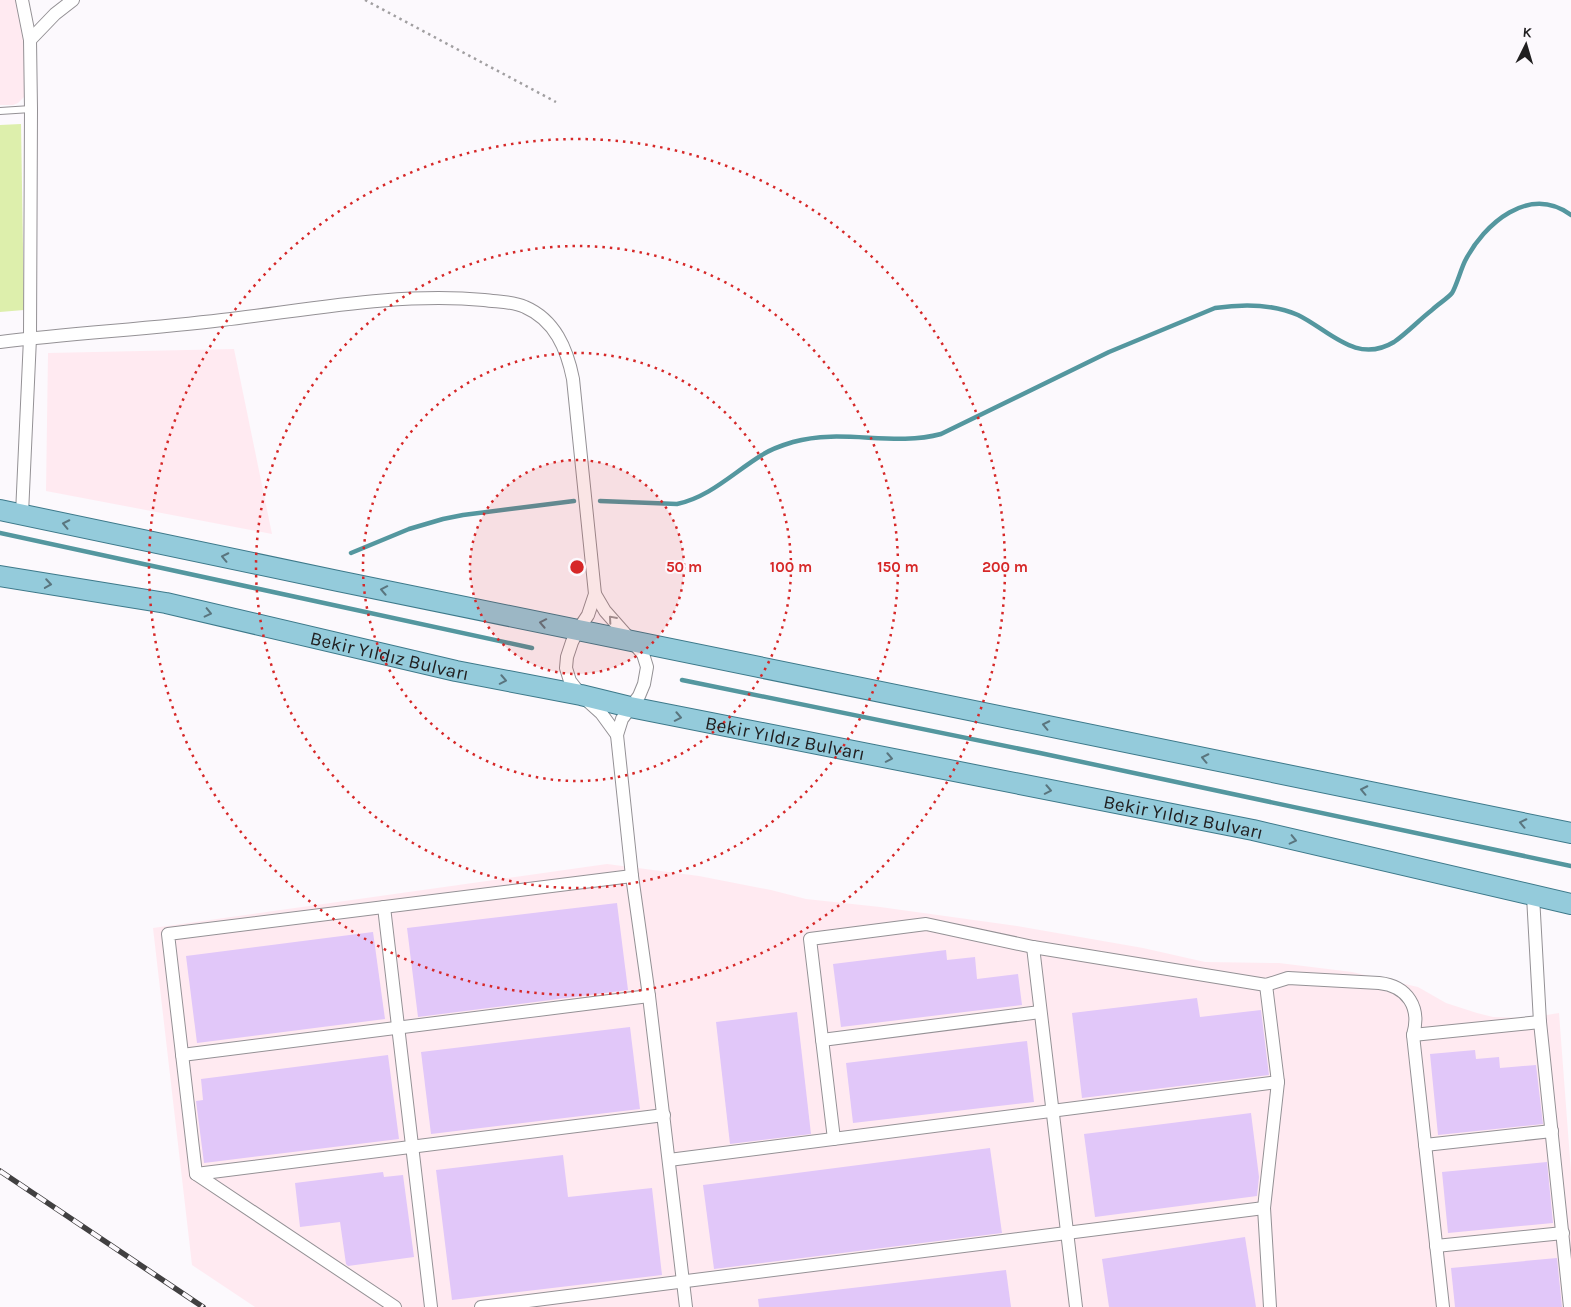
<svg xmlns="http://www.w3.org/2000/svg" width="1571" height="1307" viewBox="0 0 1571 1307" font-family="Karla,sans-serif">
	<rect width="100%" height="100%" fill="#fcf9fd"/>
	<g fill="#ffeaf1">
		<polygon points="0,0 18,0 28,49 25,96 18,103 13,105 0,105"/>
		<polygon points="234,349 272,534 46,491 48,353"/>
		<polygon points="607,864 699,876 771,890 806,899 880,907 1017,926 1143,948 1205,962 1279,963 1352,972 1418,987 1446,1003 1477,1013 1493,1017 1528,1018 1559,1013 1571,1172 1571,1307 255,1307 192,1265 153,928"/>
	</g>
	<polygon fill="#ddefac" points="21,124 24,310 0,312 0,125"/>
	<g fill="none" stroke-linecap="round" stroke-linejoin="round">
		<g stroke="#54979f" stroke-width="4.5">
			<path d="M600,501l77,3c33,-7 57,-32 85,-49 9,-6 21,-10 31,-13 49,-14 100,5 148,-8l168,-82 106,-44c27,-4 58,-4 83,7 31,15 58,50 96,27 13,-9 25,-22 38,-32 6,-6 15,-11 20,-17 4,-6 9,-24 13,-32 19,-37 64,-77 106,-46"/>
			<polyline points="0,533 532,648"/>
			<polyline points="351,553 409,529 443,519 463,515 574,501"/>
			<polyline points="682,680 1040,753 1571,866"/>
		</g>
	</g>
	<g fill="#e1c7f9">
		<polygon points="617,903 628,990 418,1017 407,928"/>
		<polygon points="373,932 385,1019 197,1043 186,956"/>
		<polygon points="946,950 947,960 975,957 977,979 1018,974 1022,1005 841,1027 833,964"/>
		<polygon points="1197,998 1200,1017 1261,1010 1269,1075 1082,1098 1072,1013"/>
		<polygon points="797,1012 811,1134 730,1144 716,1022"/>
		<polygon points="630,1027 640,1109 431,1134 421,1052"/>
		<polygon points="1027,1041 1034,1102 853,1123 846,1063"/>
		<polygon points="1475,1050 1476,1059 1499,1057 1500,1068 1536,1065 1543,1124 1438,1135 1430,1054"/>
		<polygon points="388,1055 399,1139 204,1163 196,1101 203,1100 201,1079"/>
		<polygon points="1251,1113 1259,1177 1257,1196 1095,1217 1084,1134"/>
		<polygon points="990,1148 1002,1233 714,1269 703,1185"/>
		<polygon points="563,1155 568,1197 652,1188 662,1275 452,1300 436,1170"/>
		<polygon points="1547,1162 1553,1223 1448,1233 1442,1172"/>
		<polygon points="383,1172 384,1177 403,1175 414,1257 348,1266 346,1264 340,1222 300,1227 295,1183"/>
		<polygon points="1245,1237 1256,1307 1109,1307 1102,1259"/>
		<polygon points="1557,1258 1562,1307 1455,1307 1451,1268"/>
		<polygon points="1006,1270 1011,1307 759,1307 758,1299"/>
	</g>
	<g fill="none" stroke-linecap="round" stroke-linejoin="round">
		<g stroke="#949195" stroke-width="8">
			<polyline id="service" points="0,111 31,109"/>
		</g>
		<g stroke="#949195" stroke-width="14">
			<g id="minor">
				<polyline points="22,0 30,40 31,109 30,338 22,514"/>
				<polyline points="30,40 55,14 73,0"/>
				<path d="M0,342c74,-9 148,-13 222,-22 86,-10 175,-28 262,-20 14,2 28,1 41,7 30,13 42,42 48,72l22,215 -7,21 -10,15 -6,12 -5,15 -1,11 4,13 11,14 20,18 16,22"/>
				<polyline points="595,594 605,611 643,654 647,667 644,684 639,696 622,719 617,735 632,876 649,996 686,1307"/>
				<polyline points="1533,896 1540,1022 1570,1307"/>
				<polyline points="384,907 431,1307"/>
				<polyline points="1033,947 1076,1307"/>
				<polyline points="1266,985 1278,1082 1264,1208 1270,1307"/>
				<polyline points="1413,1035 1540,1022"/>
				<polyline points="822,1040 1040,1012"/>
				<polyline points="182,1055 649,996"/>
				<path d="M834,1139l-24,-200 116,-15 107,23 233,38 22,-7 91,5c29,3 42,25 34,52l30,272"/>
				<polyline points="1425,1145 1552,1131"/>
				<polyline points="669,1160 1278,1082"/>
				<polyline points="196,1174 664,1115"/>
				<polyline points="1436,1246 1563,1233"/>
				<polyline points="395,1307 196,1174 168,934 632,876"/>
				<polyline points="481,1307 1264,1208"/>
			</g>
		</g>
		<g stroke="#3d798a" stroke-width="22">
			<g id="primary">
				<polyline points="0,510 338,581 1571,833"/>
				<path id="s1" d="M0,576l166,27 290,68 125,24 49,12 623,123 318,74"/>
			</g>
		</g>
		<polyline stroke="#a19fa1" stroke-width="2.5" stroke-dasharray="2.5 4" stroke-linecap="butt" points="365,0 556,102"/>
		<use href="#service" stroke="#fff" stroke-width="6"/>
		<use href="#minor" stroke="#fff" stroke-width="12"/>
		<use href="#primary" stroke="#94cbdb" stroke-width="20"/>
		<g stroke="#414041" stroke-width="5.5">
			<polyline id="rail" points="0,1171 203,1307"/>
		</g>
		<use href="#rail" stroke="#fcf9fd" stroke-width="4" stroke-dasharray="11" stroke-linecap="butt"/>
	</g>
	<defs><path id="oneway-chevron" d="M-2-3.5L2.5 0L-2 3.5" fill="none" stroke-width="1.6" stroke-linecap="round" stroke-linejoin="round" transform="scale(1.25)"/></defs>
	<g stroke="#5a757e">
		<use href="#oneway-chevron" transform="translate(66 524) rotate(-168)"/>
		<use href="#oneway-chevron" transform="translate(225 557) rotate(-168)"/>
		<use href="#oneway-chevron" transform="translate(48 584) rotate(9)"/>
		<use href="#oneway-chevron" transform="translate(384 590) rotate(-169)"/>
		<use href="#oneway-chevron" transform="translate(208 613) rotate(13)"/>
		<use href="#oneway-chevron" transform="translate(543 623) rotate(-169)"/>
		<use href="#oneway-chevron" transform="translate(503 680) rotate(11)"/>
		<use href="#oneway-chevron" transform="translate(678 717) rotate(11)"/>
		<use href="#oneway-chevron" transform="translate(1046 725) rotate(-168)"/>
		<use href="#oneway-chevron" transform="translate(889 758) rotate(11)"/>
		<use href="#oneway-chevron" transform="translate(1205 758) rotate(-168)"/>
		<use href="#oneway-chevron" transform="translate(1048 790) rotate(11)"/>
		<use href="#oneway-chevron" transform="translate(1364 790) rotate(-168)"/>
		<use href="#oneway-chevron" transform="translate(1523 823) rotate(-168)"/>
		<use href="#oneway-chevron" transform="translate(1293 840) rotate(13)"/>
	</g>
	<use stroke="#9b9a9b" href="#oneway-chevron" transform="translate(612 619) rotate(-131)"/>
	<circle cx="577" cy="567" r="107" fill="#d62828" fill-opacity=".12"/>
	<g fill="none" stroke="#d62828" stroke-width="2.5" stroke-dasharray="2.5 5">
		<circle cx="577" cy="567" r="107"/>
		<circle cx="577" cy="567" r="214"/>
		<circle cx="577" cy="567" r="321"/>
		<circle cx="577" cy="567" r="428"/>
	</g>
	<g text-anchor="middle" stroke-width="4" stroke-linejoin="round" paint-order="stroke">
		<g font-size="19" fill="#201f20" stroke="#fcf9fd">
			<text dy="7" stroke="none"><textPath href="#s1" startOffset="398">Bekir Yıldız Bulvarı</textPath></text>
			<text dy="7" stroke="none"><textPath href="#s1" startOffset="802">Bekir Yıldız Bulvarı</textPath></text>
			<text dy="7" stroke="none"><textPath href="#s1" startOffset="1208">Bekir Yıldız Bulvarı</textPath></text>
		</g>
	</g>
	<circle cx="577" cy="567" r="8" fill="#d62828" stroke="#fcf9fd" stroke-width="2.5"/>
	<g font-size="15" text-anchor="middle" font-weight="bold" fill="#d62828" stroke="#fcf9fd" stroke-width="4" stroke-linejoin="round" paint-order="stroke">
		<text x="684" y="572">50 m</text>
		<text x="791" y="572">100 m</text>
		<text x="898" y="572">150 m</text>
		<text x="1005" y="572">200 m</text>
	</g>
	<g transform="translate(1526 45) rotate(5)" stroke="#fcf9fd" stroke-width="4" paint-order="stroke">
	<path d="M0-4L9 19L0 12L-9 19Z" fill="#201f20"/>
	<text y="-8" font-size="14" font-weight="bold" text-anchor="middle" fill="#201f20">K</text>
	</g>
</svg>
